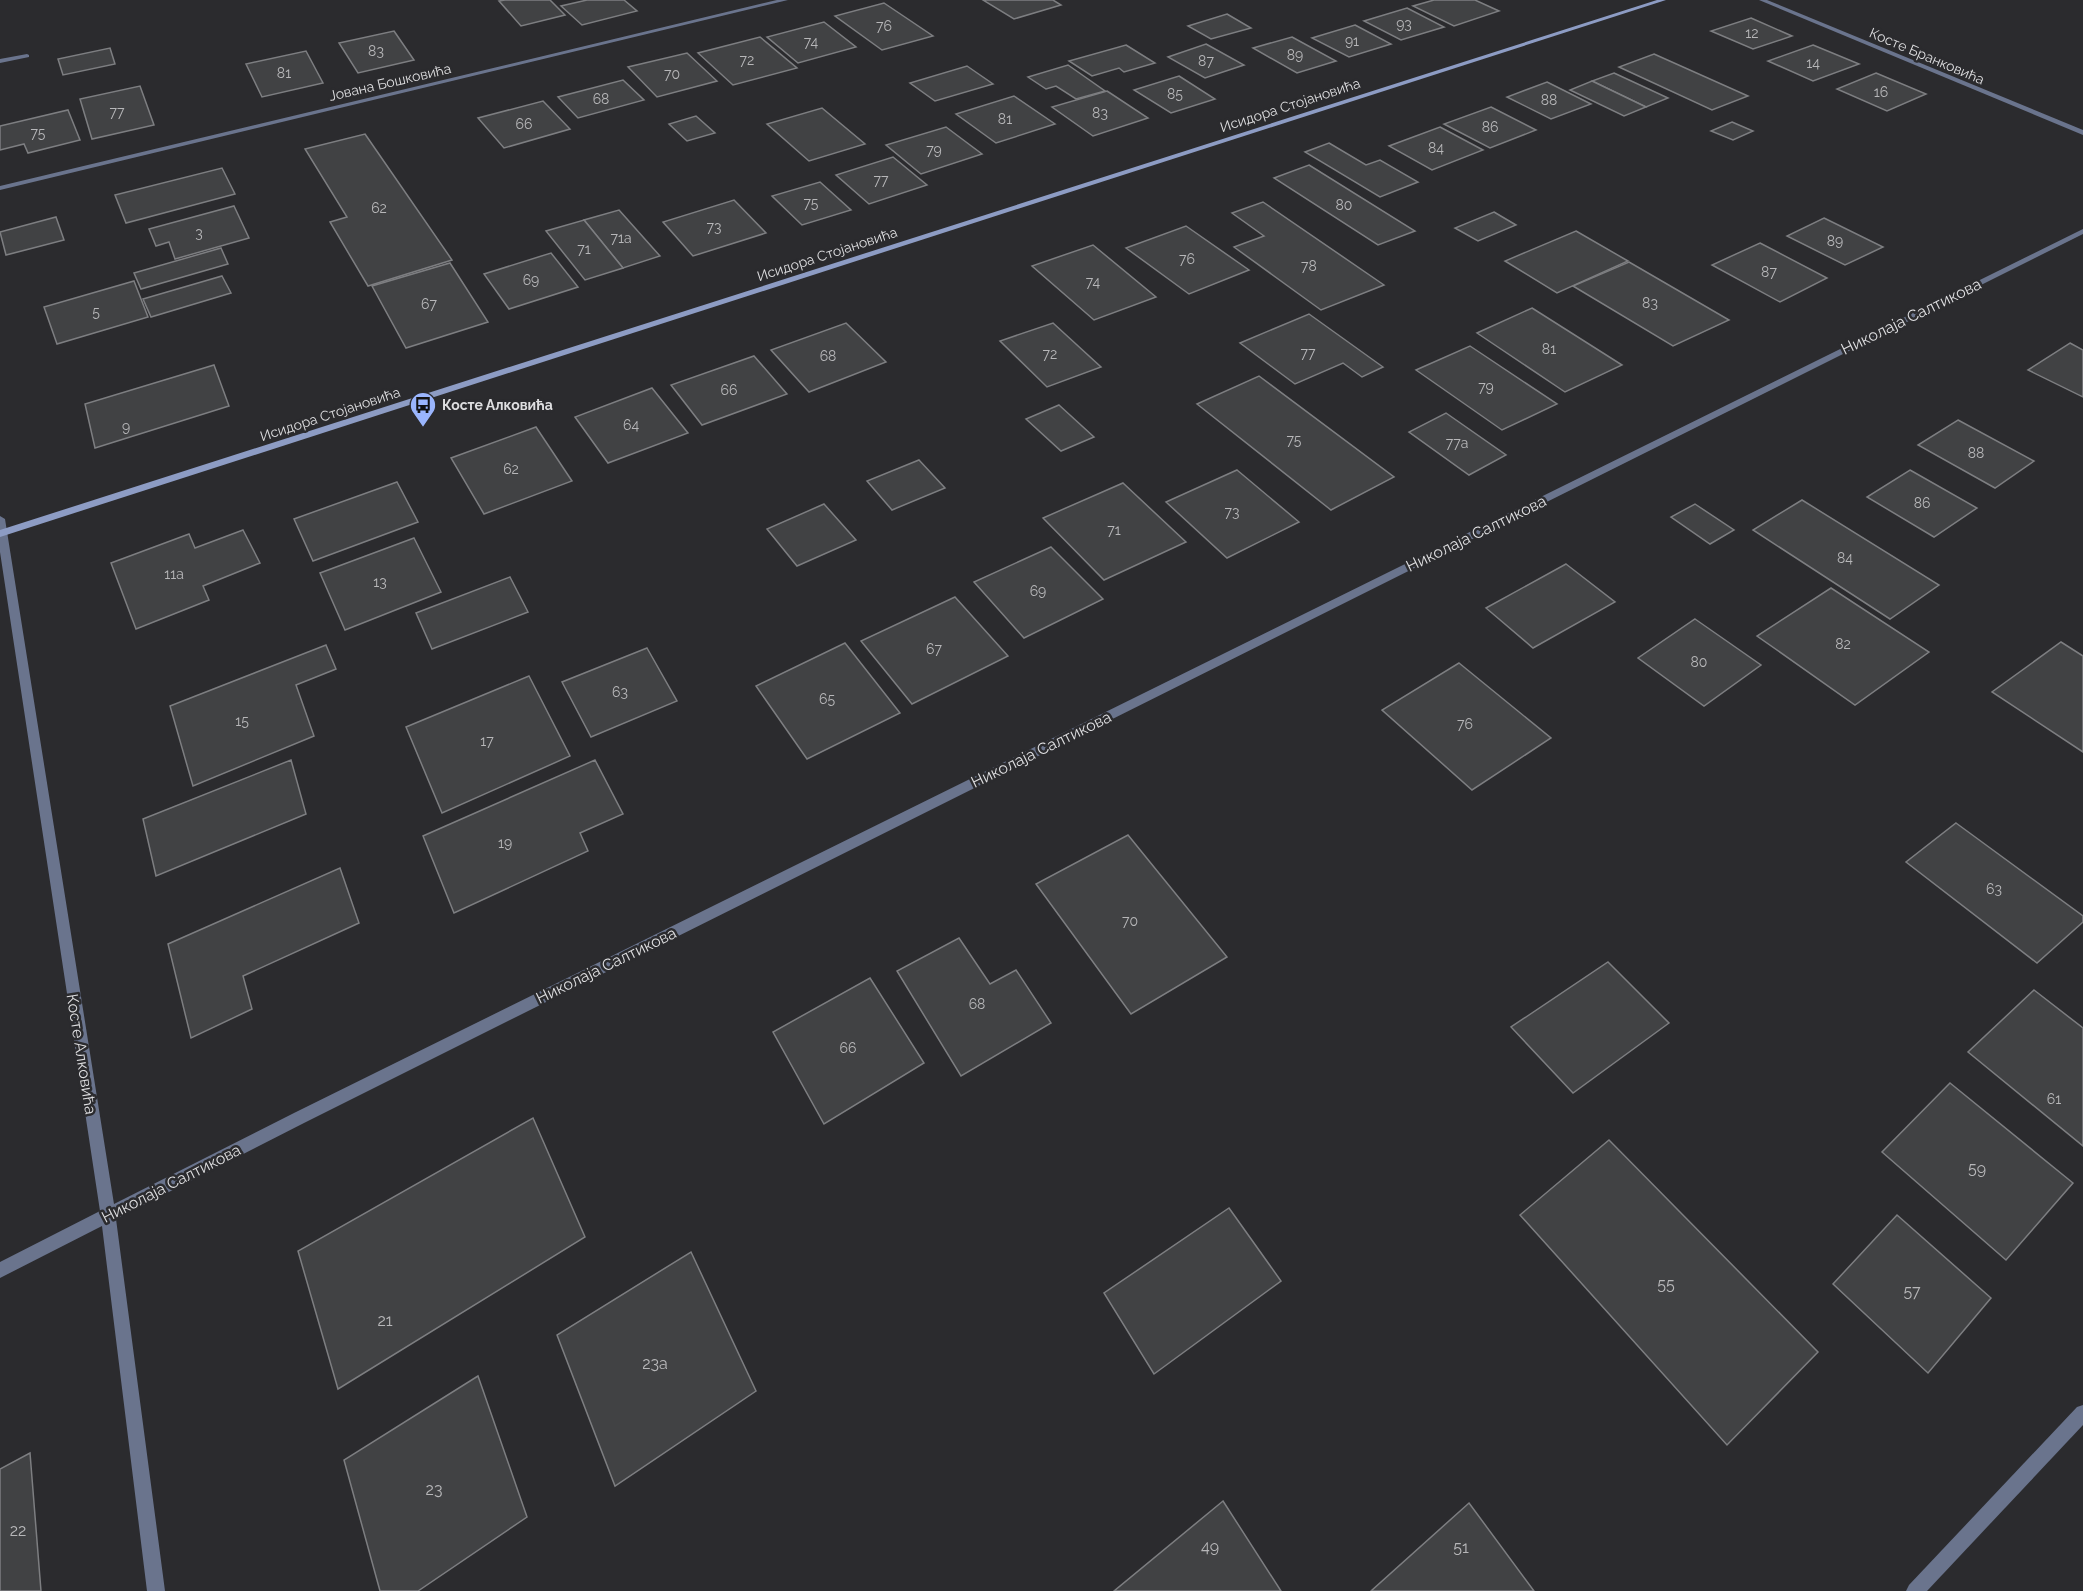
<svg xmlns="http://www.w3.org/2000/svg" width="2083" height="1591" viewBox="0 0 2083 1591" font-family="Raleway,sans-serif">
	<rect width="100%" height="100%" fill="#2b2b2e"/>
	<g fill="#414244" stroke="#7d7e81" stroke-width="1.5">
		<polygon points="505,0 550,0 565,15 521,26 499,1"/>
		<polygon points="587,0 624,0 637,11 582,25 561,6"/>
		<polygon points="983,0 1053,0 1061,5 1014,19"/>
		<polygon points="1434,0 1475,0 1499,11 1454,26 1413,6"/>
		<polygon points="884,3 933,36 882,50 835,16"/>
		<polygon points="1407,8 1444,27 1401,40 1364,21"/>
		<polygon points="1227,14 1251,28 1211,39 1188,26"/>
		<polygon points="1751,18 1792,36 1753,49 1711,31"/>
		<polygon points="824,22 856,47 798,63 767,37"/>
		<polygon points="1355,25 1391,44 1349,57 1312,38"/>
		<polygon points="394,31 414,60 358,73 339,43"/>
		<polygon points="760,37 797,68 733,85 698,53"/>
		<polygon points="1292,37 1336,61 1297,73 1253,48"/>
		<polygon points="1206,44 1244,65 1205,78 1168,57"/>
		<polygon points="1126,45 1155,63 1124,72 1119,68 1092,76 1069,61"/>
		<polygon points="1813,45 1859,64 1813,81 1768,61"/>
		<polygon points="110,48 115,64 63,75 58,59"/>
		<polygon points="306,51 323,83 262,97 246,64"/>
		<polygon points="687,53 717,81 657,97 628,67"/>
		<polygon points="1654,54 1748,96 1712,110 1619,67"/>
		<polygon points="1068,65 1105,91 1076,99 1056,86 1046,89 1028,77"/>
		<polygon points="967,66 993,84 935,101 910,83"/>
		<polygon points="1614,73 1668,98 1646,107 1592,81"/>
		<polygon points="1876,73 1926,94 1887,111 1837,89"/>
		<polygon points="1179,76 1215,99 1171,113 1134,90"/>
		<polygon points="623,80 644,100 578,118 558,97"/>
		<polygon points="1592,81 1646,107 1624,116 1570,90"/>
		<polygon points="1547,82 1591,104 1551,119 1507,97"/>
		<polygon points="140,86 154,125 92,139 80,99"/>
		<polygon points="1107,91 1148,118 1093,136 1052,107"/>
		<polygon points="1014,96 1055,124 996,143 956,114"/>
		<polygon points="543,101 570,129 504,148 478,118"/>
		<polygon points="1491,107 1536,130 1490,148 1444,124"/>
		<polygon points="822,108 865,144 809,161 767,124"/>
		<polygon points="68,110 80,140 28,153 24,144 0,150 0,126"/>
		<polygon points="696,116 715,133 687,141 669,124"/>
		<polygon points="1732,122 1753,131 1733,140 1711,131"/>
		<polygon points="946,127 982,154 921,174 886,145"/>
		<polygon points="1440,127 1483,150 1432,170 1389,146"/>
		<polygon points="365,134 452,260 368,286 330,222 347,217 305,149"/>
		<polygon points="1329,143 1366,165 1380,160 1418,182 1380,197 1305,152"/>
		<polygon points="893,157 927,185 869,204 836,175"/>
		<polygon points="1309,165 1415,231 1378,245 1274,178"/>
		<polygon points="222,168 235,194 126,223 115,195"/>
		<polygon points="820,182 851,210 802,225 772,196"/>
		<polygon points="734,200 766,233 693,256 663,222"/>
		<polygon points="1263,202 1384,285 1321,310 1234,247 1264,236 1232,213"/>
		<polygon points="234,206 249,238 175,259 169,242 156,246 149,229"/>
		<polygon points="619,210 660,256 623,268 584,220"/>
		<polygon points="1494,212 1516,225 1478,241 1455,228"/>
		<polygon points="56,217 64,240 6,255 0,232"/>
		<polygon points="1824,218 1883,247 1845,265 1787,236"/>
		<polygon points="584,220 623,268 585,280 546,231"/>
		<polygon points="1186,226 1249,270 1189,294 1126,248"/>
		<polygon points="1576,231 1628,261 1557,293 1505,261"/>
		<polygon points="1760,243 1827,278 1780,302 1712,265"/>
		<polygon points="1093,245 1156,297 1094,320 1032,266"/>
		<polygon points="221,248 228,264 141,289 134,273"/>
		<polygon points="551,253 578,287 509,309 484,274"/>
		<polygon points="1629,262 1729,320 1673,346 1573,286"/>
		<polygon points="450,263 488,322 406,348 372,286"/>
		<polygon points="222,276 231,293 151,317 143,299"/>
		<polygon points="134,281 148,317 57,344 44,307"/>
		<polygon points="1532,308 1622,365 1565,392 1477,333"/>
		<polygon points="1309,314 1383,367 1362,377 1343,363 1295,384 1240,343"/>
		<polygon points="846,323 886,362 809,392 771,350"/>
		<polygon points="1053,323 1101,367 1047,387 1000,341"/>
		<polygon points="2070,343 2083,350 2083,397 2028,370"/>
		<polygon points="1470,346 1557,404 1502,430 1416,370"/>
		<polygon points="754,356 787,394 702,425 671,385"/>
		<polygon points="214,365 229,406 95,448 85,404"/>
		<polygon points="1259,376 1394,477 1331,510 1197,404"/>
		<polygon points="652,388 688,433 608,463 575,417"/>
		<polygon points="1059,405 1094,437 1061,451 1026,419"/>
		<polygon points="1446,413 1506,455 1469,475 1409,432"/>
		<polygon points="1958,420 2034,461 1995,488 1918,445"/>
		<polygon points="536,427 572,481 484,514 451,458"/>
		<polygon points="919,460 945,488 892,510 867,481"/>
		<polygon points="1237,470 1299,522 1227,558 1166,502"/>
		<polygon points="1910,470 1977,508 1934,537 1867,497"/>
		<polygon points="397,482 418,522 313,561 294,519"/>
		<polygon points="1123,483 1186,542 1104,580 1043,518"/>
		<polygon points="1802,500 1939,585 1890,619 1753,530"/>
		<polygon points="824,504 856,540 797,566 767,529"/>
		<polygon points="1695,504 1734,530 1710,544 1671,517"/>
		<polygon points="243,530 260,563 203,586 209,600 136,629 111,563 189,534 195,548"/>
		<polygon points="414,538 441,592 345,630 320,573"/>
		<polygon points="1051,547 1103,599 1024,638 974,582"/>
		<polygon points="1566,564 1615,602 1533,648 1486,608"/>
		<polygon points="510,577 528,612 432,649 416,613"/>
		<polygon points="1831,588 1929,652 1855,705 1757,636"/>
		<polygon points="955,597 1008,656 912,704 861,641"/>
		<polygon points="1695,619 1761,665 1704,706 1638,658"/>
		<polygon points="2061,642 2083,656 2083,752 1992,692"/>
		<polygon points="845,643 900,713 807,759 756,686"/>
		<polygon points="326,645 336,669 296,685 314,736 193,786 170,706"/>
		<polygon points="647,648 677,701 591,737 562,682"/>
		<polygon points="1459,663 1551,738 1472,790 1382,710"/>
		<polygon points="529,676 570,756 442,813 406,727"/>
		<polygon points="291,760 306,814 156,876 143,819"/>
		<polygon points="595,760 623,814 580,833 588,851 454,913 423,836"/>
		<polygon points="1956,823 2083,916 2083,922 2037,963 1906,862"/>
		<polygon points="1128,835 1227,957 1131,1014 1036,884"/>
		<polygon points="340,868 359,923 243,976 252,1009 191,1038 168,944"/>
		<polygon points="959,938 990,984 1016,970 1051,1023 961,1076 897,971"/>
		<polygon points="1608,962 1669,1023 1573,1093 1511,1027"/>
		<polygon points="870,978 924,1063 824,1124 773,1032"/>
		<polygon points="2034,990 2083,1028 2083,1146 1968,1052"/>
		<polygon points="1950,1083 2073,1183 2006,1260 1882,1152"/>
		<polygon points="533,1118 585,1237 338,1389 298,1251"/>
		<polygon points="1609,1140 1818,1352 1727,1445 1520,1215"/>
		<polygon points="1229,1208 1281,1281 1154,1374 1104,1293"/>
		<polygon points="1897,1215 1991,1298 1928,1373 1833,1284"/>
		<polygon points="691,1252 756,1391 615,1486 557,1335"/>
		<polygon points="478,1376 527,1517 418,1591 380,1591 344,1460"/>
		<polygon points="30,1453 41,1591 0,1591 0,1469"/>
		<polygon points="1223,1501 1281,1591 1114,1591"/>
		<polygon points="1469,1503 1534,1591 1371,1591"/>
	</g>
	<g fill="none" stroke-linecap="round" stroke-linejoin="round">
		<g fill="#6a748d" fill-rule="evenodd">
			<polygon points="777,0 788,0 0,190 0,186"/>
			<polygon points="1759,0 1767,0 2083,130 2083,135"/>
			<polygon points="27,54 29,55 29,57 0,63 0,59"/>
			<polygon points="2083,229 2083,234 304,1123 116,1219 165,1591 147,1591 102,1226 0,1278 0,1262 100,1211 0,552 0,516 5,519 114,1204 294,1113"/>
			<polygon points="2083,1405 2083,1425 1927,1591 1906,1591 1909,1585 2077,1407"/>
		</g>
		<polygon fill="#8d9cc4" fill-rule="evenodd" points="1657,0 1666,0 0,537 0,530"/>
	</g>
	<defs>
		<g id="bus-pin" transform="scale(1.35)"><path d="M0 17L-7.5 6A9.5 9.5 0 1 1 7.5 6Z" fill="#9ab5fd" stroke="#2b2b2e"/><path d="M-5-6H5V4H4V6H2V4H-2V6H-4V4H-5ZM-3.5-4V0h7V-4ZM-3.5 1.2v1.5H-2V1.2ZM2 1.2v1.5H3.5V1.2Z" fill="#111"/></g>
	</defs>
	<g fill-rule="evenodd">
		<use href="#bus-pin" x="423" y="405"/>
	</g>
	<g text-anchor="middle" stroke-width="5" stroke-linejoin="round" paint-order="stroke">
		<g font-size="14" fill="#b7b7b9">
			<text x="1404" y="29">93</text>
			<text x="884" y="31">76</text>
			<text x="1752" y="38">12</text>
			<text x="1352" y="46">91</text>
			<text x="811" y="47">74</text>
			<text x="376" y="56">83</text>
			<text x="1295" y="60">89</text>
			<text x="747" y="65">72</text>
			<text x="1206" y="66">87</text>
			<text x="1813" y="68">14</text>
			<text x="284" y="78">81</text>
			<text x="672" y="79">70</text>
			<text x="1881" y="97">16</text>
			<text x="1175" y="99">85</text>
			<text x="601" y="104">68</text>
			<text x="1549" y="105">88</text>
			<text x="117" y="117">77</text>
			<text x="1100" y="118">83</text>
			<text x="1005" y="124">81</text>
			<text x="524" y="129">66</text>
			<text x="1490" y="132">86</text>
			<text x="38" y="138">75</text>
			<text x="1436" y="153">84</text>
			<text x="934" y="155">79</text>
			<text x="881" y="185">77</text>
			<text x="811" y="208">75</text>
			<text x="1344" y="210">80</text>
			<text x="379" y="213">62</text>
			<text x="714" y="232">73</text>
			<text x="199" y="238">3</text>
			<text x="621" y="243">71a</text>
			<text x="1835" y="246">89</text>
			<text x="584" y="254">71</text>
			<text x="1187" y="264">76</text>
			<text x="1309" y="271">78</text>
			<text x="1769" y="277">87</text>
			<text x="531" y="285">69</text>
			<text x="1093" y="287">74</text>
			<text x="1650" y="308">83</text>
			<text x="429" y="309">67</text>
			<text x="96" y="317">5</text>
			<text x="1549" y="354">81</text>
			<text x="1308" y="358">77</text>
			<text x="1050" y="359">72</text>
			<text x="828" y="361">68</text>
			<text x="1486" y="392">79</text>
			<text x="729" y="395">66</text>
			<text x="631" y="430">64</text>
			<text x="126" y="432">9</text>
			<text x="1294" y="445">75</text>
			<text x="1457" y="448">77a</text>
			<text x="1976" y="458">88</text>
			<text x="511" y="474">62</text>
			<text x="1922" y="508">86</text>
			<text x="1232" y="517">73</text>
			<text x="1114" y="535">71</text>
			<text x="1845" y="563">84</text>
			<text x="174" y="579">11a</text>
			<text x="380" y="587">13</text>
			<text x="1038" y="596">69</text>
			<text x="1843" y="649">82</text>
			<text x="934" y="654">67</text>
			<text x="1699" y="667">80</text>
			<text x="620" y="697">63</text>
			<text x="827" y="704">65</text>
			<text x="242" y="726">15</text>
			<text x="1465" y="729">76</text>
			<text x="487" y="746">17</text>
			<text x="505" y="848">19</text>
			<text x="1994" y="894">63</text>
			<text x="1130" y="926">70</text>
			<text x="977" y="1009">68</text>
			<text x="848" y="1053">66</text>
			<text x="2054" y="1104">61</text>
		</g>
		<g font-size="14" fill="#dedee0" stroke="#2b2b2e">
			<text transform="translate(1927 56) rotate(23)" y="5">Косте Бранковића</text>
			<text transform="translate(390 82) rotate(-13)" y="5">Јована Бошковића</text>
			<text transform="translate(1290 105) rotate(-18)" y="5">Исидора Стојановића</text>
			<text transform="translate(827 254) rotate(-18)" y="5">Исидора Стојановића</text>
			<text transform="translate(330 414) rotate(-18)" y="5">Исидора Стојановића</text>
		</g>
		<g font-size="14" font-weight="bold" fill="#dedee0" stroke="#2b2b2e" text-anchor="start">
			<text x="442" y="410">Косте Алковића</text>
		</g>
		<g font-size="16" fill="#dedee0" stroke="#2b2b2e">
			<text transform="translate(1911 316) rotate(-26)" y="6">Николаја Салтикова</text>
			<text transform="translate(1476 533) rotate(-26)" y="6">Николаја Салтикова</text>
			<text transform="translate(1041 749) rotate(-26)" y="6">Николаја Салтикова</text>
			<text transform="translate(606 965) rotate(-26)" y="6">Николаја Салтикова</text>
			<text transform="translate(82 1054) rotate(81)" y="6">Косте Алковића</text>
			<text transform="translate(171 1183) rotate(-27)" y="6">Николаја Салтикова</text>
		</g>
		<g font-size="16" fill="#b7b7b9">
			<text x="1977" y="1174">59</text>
			<text x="1666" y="1290">55</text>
			<text x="1912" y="1297">57</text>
			<text x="385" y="1326">21</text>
			<text x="655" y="1369">23a</text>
			<text x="434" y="1495">23</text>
			<text x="18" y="1536">22</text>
			<text x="1210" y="1552">49</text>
			<text x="1461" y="1553">51</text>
		</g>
	</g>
</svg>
